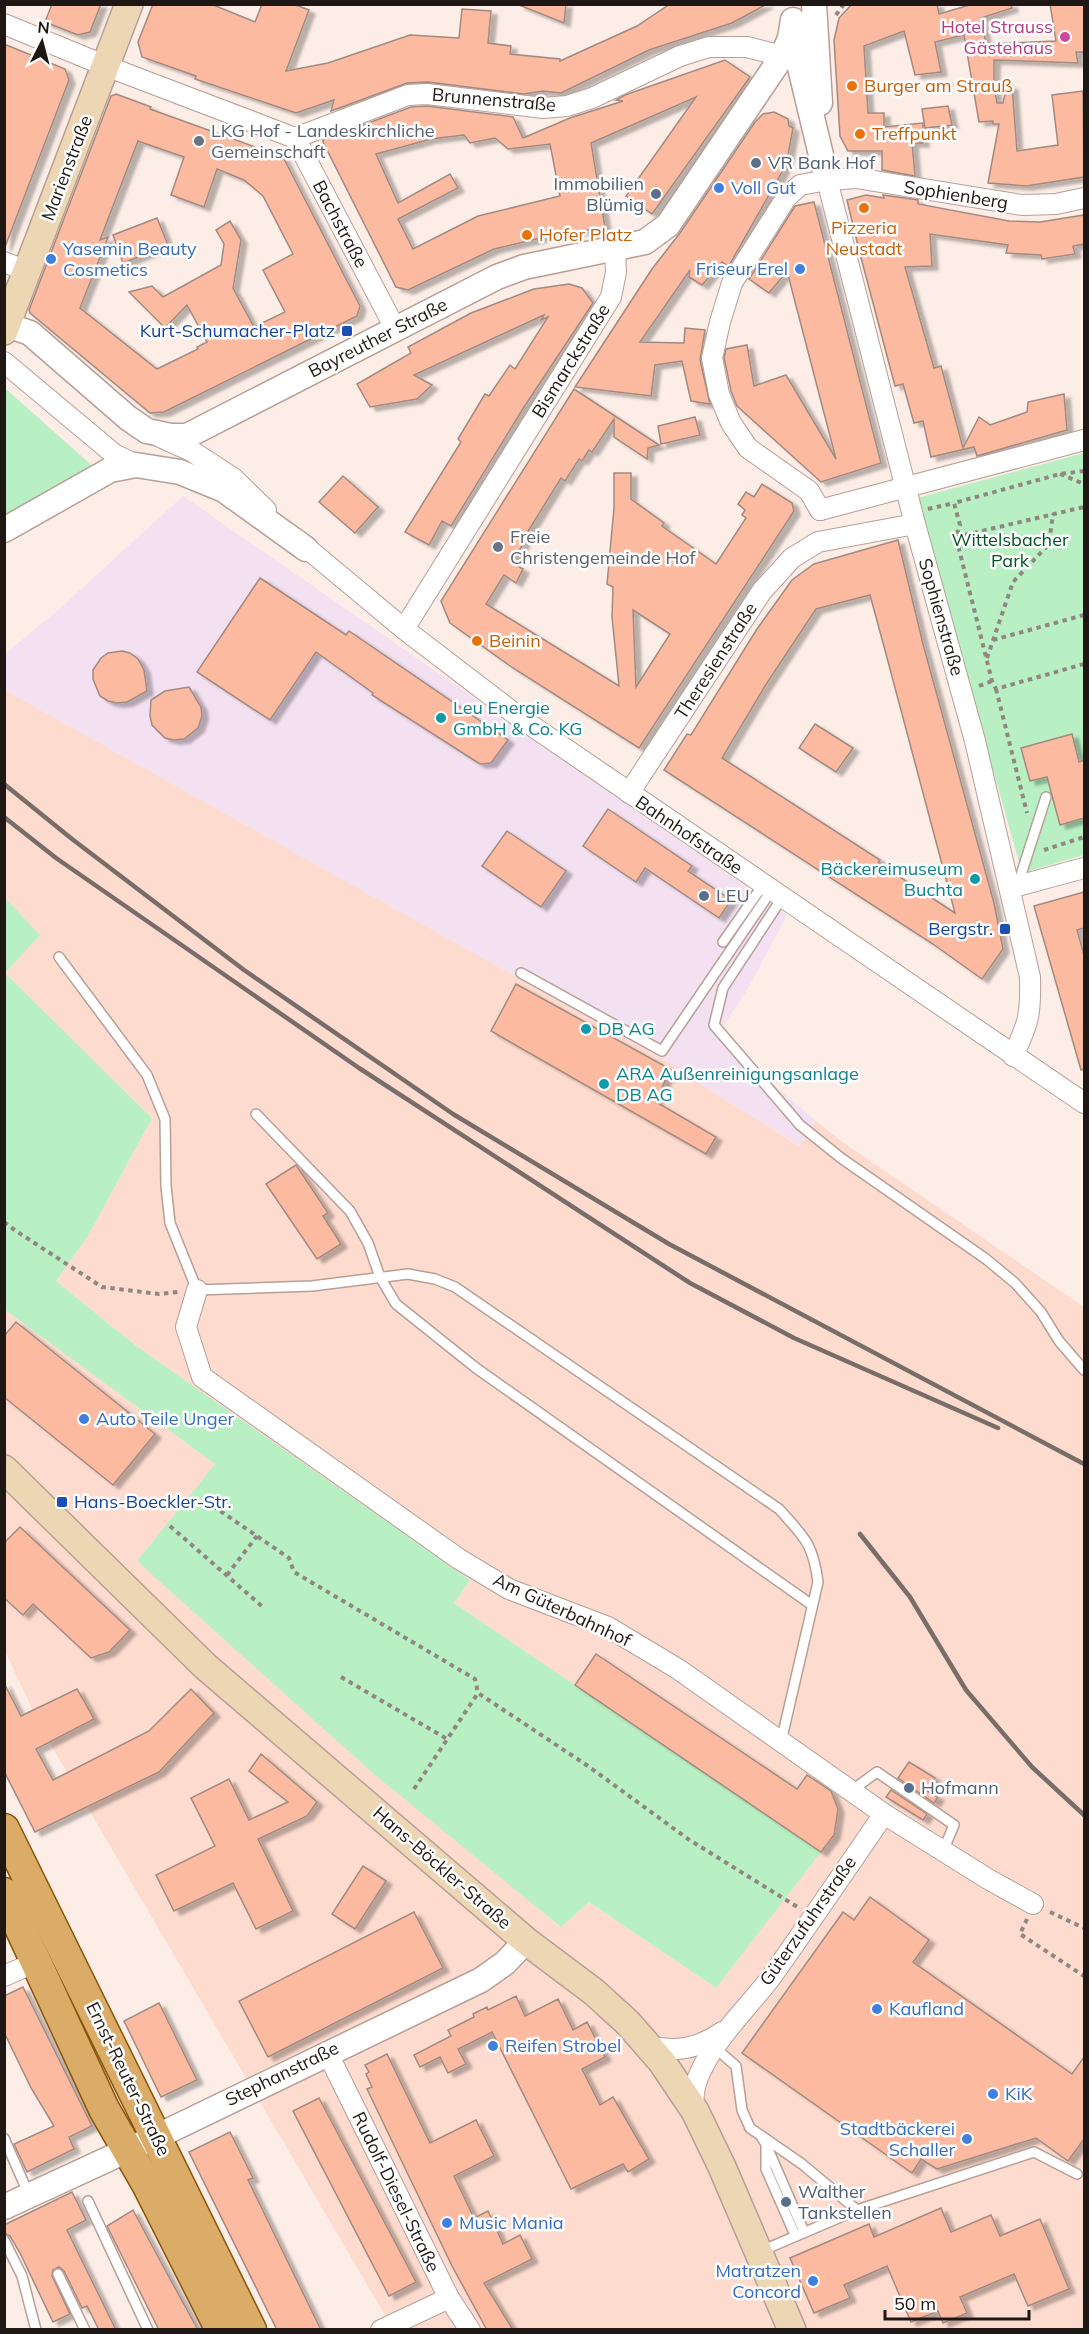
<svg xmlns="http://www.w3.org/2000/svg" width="1089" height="2334" viewBox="0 0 1089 2334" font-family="Mulish,sans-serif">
	<defs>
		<filter id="shadow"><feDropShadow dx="6" dy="4" stdDeviation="1.5" flood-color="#0004"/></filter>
	</defs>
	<rect width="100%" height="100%" fill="#fdede7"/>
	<polygon fill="#fddbce" points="5,690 677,1067 700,1084 799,1146 816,1121 841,1141 1084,1307 1084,2329 393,2329 41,1728 5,1651 5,1310 215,1464 137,1561 560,1927 589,1902 716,1988 820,1852 454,1603 470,1580 135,1345 56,1281 88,1236 152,1118 5,973 39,935 5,898"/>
	<polygon fill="#f3e0f0" points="183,496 787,915 747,990 720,1031 743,1059 816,1121 800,1146 700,1084 677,1067 5,690 5,654 57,611"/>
	<g fill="#b8f0c3">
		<polygon points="6,389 97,470 4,522 4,392"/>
		<polygon points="1084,453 1084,855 1022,873 917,498"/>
		<polygon points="5,898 40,935 5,973 152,1118 88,1236 56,1281 135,1345 470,1580 454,1603 821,1852 716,1988 589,1902 561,1927 375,1775 137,1561 215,1464 5,1310"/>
	</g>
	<g fill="#fcbba1" stroke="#a28a81" stroke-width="1.5" fill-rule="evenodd" filter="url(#shadow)">
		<polygon points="52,4 101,4 90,32 78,35 45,22"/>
		<polygon points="153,4 211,4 255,22 262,4 293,4 309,10 286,71 328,63 410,35 459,38 462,9 491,11 488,43 511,46 510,54 560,59 560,61 637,26 670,4 767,4 732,23 649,50 561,93 543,91 524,94 428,82 407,83 331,111 334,100 296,113 195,79 196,76 142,57 138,42"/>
		<polygon points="519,4 566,4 564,23 519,5"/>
		<polygon points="852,4 937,4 939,14 973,4 1011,4 1012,8 981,18 986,44 1056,41 1050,4 1084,4 1084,52 1076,52 1078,63 994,60 994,87 997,103 1003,103 1007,85 1012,86 1017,151 1058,145 1052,95 1083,91 1084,177 1026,186 988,183 999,124 993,124 993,121 979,122 964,35 935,42 941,72 915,75 904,31 864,46 868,113 884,113 884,127 923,123 923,143 912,143 915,176 882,170 882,151 848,151 840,136 834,40 839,18"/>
		<polygon points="4,44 65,69 69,80 5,247"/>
		<path d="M725,60l25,17 -98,137 -26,-18 70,-99 -105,46 14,84 -60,10 -51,12 -86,41 -12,-3 -73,-145v-2l88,-33 16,-1 86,11 10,21 47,-20 53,-17 -7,-1 9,-5zM464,135l6,8 25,-5 13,11 42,-5 10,52 -82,20 -65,33 -15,-30 60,-31 -8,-14 -52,29 -22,-49 55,-15z"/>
		<path d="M116,94l35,13 -1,2 133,48 77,149 -3,10 -193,96 -14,1 -120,-100 -1,-3 82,-214zM138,141l46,16 -13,38 33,12 13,-38 27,11 19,16 30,58 -30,16 22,42 -31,15 -21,-39 8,-48 -11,-19 -14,9 8,14 -3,21 -58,32 -11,-11 -23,6 36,36 22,-23 20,37 -10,5 1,2 -41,20 -77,-61 28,-71 -8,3z"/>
		<polygon points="948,106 952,125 925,128 922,109"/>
		<polygon points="774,112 788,119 789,126 793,128 788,155 782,172 731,262 728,266 722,262 702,285 689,277 690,270 640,342 684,343 685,328 705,330 700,360 710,404 691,401 682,361 655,365 651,396 575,387 652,269 680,233 755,122 763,114"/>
		<polygon points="866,195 884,198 883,195 918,200 918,204 1009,221 1040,222 1084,215 1084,244 1073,246 1075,254 1042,259 1041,255 1006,253 1008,245 930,234 932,266 905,267 934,368 941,366 963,448 979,417 990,425 1027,412 1028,402 1064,394 1067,430 977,456 974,447 931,457 923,421 914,423 903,384 895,386 859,250 847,200"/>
		<polygon points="814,202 881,463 821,482 737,406 731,391 724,358 726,349 747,345 754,386 786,375 836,459 787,271 769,293 749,279 795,206"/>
		<polygon points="157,218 168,245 123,263 113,235"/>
		<polygon points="569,284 582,288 593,303 524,407 451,526 442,521 429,545 405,532 461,442 458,439 485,394 489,396 510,365 515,369 548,317 541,320 544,315 414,375 432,385 417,399 370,407 357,384 411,353 408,347 471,313 534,289"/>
		<path d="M574,389l85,56 -11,3 -1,11 -33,-22v-18l-22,33 -3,-2 -7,11 -3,-2 -14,22 -4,-3 -39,63 2,1 -12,21 11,6 -7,14 -12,-8 -18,29 133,82 -7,-69 1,-30 -6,-3 7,-76v-35h17v26l33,24 -2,3 54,38 30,-46 -4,-3 3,-5 -7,-6 8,-12 8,5 8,-13 30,19 2,8 -155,237 -126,-80 -63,-45 -9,-22zM633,610l37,24 -34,53z"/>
		<polygon points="695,417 700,435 661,444 658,426"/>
		<polygon points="343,476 378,507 355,533 319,502"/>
		<path d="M898,540l25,104 71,259 9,46 -21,30 -49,-35 -269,-174 23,-36 4,1 66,-106 35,-49 22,-16zM870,595l16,59 69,259 -77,-50 2,-3 -158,-102 43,-72 51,-77z"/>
		<polygon points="260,578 346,635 349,631 508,740 491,763 480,764 372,695 373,693 316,652 270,720 197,672"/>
		<polygon points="122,651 130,653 138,659 144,670 147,691 127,702 117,703 108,701 100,696 93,679 93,670 101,658 108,653"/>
		<polygon points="189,687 201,707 202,716 198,728 184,739 174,740 165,738 152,725 150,716 151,700 165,691"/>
		<polygon points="815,724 853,748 836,772 799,748"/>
		<polygon points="1072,734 1079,762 1084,760 1084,818 1060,825 1047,777 1030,781 1021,748"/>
		<polygon points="608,809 692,866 688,871 731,900 719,918 645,868 636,882 583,846"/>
		<polygon points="507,831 566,871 541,907 482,866"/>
		<polygon points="1084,892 1084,928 1077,930 1084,955 1084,1069 1081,1070 1034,906"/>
		<polygon points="516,984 670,1069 656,1102 716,1137 706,1154 491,1031"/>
		<polygon points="296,1165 328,1213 323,1216 341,1244 317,1259 266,1184"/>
		<polygon points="16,1322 155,1434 113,1485 4,1397 4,1336"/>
		<polygon points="20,1527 130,1630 109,1652 91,1658 33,1604 23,1615 4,1598 4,1543"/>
		<polygon points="596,1654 797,1789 807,1775 831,1791 838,1809 834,1835 821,1852 575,1685"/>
		<polygon points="4,1683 21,1716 77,1689 94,1719 36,1749 53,1780 149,1731 191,1689 214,1713 159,1772 35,1832 4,1771"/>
		<polygon points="261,1754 317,1802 307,1816 258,1839 293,1911 256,1929 233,1883 174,1911 156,1875 215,1846 191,1798 229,1779 249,1820 288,1802 249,1771"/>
		<polygon points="909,1762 935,1778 927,1791 938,1797 934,1803 898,1778"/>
		<polygon points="891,1790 927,1814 923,1820 886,1797"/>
		<polygon points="363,1866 386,1881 355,1929 332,1914"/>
		<polygon points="870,1897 929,1940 913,1962 1072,2074 1084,2057 1084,2139 1068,2161 1036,2138 937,2169 921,2159 912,2173 742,2053 843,1912 854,1920"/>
		<polygon points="414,1912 443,1968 268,2057 239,2001"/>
		<polygon points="23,1987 92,2126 69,2137 74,2149 27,2172 14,2144 54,2126 31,2088 4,2032 4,1996"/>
		<polygon points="516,1996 525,2016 558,1999 573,2030 587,2022 605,2057 582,2069 600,2105 613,2097 649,2159 628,2172 623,2164 571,2189 492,2032 458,2049 466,2064 448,2073 440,2057 420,2067 414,2055 451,2036 448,2030 474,2017 473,2014 487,2007 488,2010"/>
		<polygon points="159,2003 197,2080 161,2097 124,2021"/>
		<polygon points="387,2054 430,2143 476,2120 494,2156 454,2176 474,2218 488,2211 503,2244 520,2235 532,2259 484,2283 513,2330 487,2330 452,2266 367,2089 372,2087 366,2074 369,2072 365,2065"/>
		<polygon points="319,2098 416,2282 389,2296 293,2111"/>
		<polygon points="230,2132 253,2178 248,2180 321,2330 277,2330 189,2152"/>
		<polygon points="72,2192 86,2220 67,2230 116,2330 99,2330 87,2306 82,2308 64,2271 59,2267 53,2270 52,2276 70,2314 53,2322 20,2253 10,2236 4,2233 4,2225"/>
		<polygon points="941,2208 951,2232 991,2215 1000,2236 1040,2219 1069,2289 1028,2306 1014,2274 960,2297 967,2313 943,2323 938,2311 911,2322 887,2266 844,2285 850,2298 814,2313 790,2258 869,2224 874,2237"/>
		<polygon points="133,2210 163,2266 198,2330 159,2330 107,2226"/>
	</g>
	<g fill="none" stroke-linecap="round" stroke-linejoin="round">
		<g stroke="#b79f96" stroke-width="12">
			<g id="service">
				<polyline points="1018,884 1046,797"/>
				<polyline points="782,898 723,988 714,1025 800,1125 841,1158 986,1259 1015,1283 1041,1312 1059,1341 1084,1370"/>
				<polyline points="723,942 763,885"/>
				<path d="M59,957l88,118 18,44 1,67 4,37 27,67 115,-4 96,-12 27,5 20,8 324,222c25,28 34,34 39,73l-37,160"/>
				<polyline points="521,973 662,1051 771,891"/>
				<polyline points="256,1114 350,1211 368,1243 380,1277 396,1304 476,1368 812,1605"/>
				<polyline points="851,1791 877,1772 954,1825 943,1851"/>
				<polyline points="714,2047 736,2066 742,2110 750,2128 802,2164 857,2210"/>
				<polyline points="4,2138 29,2195"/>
				<polyline points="762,2138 766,2144 766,2169 795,2235"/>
				<polyline points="768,2149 804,2232"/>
				<polyline points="88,2201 148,2330"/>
				<polyline points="4,2240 22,2276 36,2330"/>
				<polyline points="761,2251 857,2210 1034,2152 1077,2174"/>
				<polyline points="58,2274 85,2330"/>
			</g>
		</g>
		<g stroke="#b79f96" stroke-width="22">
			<g id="minor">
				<polyline points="4,24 106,66 295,138 396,330"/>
				<polyline points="295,138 408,95 427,94 543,108 567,106 592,98 680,56 709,47 747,47 794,59"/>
				<path d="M827,180l88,344 60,217 55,236c1,37 -1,45 -17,79"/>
				<polyline points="4,262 27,271"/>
				<polyline points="4,362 114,454 136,465"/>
				<polyline points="160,437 193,452 233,478 266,510"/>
				<polyline points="820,510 809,491 748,448 731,423 719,394 712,358 720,322 732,283 786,198 800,185 827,180 856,178 1022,205 1056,204 1084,198"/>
				<polyline points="820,510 1084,440"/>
				<polyline points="296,539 404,629 519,717 1084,1103"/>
				<polyline points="404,629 611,297 616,272 615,249"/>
				<polyline points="629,793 762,591 792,558 818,542 915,524"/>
				<polyline points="1010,888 1084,868"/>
				<polyline points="197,1290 186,1327 202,1377 459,1559 509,1589 608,1627 678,1669 884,1814 988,1879 1033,1904"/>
				<polyline points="4,1976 36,1962"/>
				<path d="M648,2046c27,7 52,2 74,-14"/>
				<polyline points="327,2052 449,2298 470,2330"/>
				<path d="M695,2111c-5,-18 3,-36 12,-52 18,-31 44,-55 65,-83 38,-54 75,-108 112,-162"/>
				<polyline points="381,2330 449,2298"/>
			</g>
		</g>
		<g stroke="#b79f96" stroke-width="27">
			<g id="tertiary">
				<polyline points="814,4 820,103"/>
				<polyline points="794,30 798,59 827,180"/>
				<polyline points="7,325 30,333 128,418 147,431 171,436 187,436 497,277 524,267 645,242 668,225 783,55 790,38 793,20"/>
				<polyline points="4,530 110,470 136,465 180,472 224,490 306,549"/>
				<polyline points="4,2207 156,2137 481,1980 505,1963 526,1941"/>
			</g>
		</g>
		<g stroke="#b79f96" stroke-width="30">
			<g id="secondary">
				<polyline points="4,331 129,4"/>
				<polyline points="4,1469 205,1666 526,1941 594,1992 628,2023 662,2062 695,2111 722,2167 792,2330"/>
			</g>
		</g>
		<g stroke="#8a5409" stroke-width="33">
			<g id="primary">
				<polyline points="4,1829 251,2330"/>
				<polyline points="4,1893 104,2109 147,2184 221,2330"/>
			</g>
		</g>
		<g stroke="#928681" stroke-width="4" stroke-dasharray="4.5 4.5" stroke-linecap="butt">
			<polyline points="836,15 844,4"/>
			<polyline points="1084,471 1060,474 954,503 960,525 956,537 992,681 996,689 1084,664"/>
			<polyline points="1060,474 1084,484"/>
			<polyline points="928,509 954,503"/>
			<polyline points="956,537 1084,507"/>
			<polyline points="993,640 1084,615"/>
			<polyline points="987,658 1013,582 1049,544 1053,514"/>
			<polyline points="979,686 992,681"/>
			<polyline points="996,689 1027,813"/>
			<polyline points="1044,850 1084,837"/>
			<polyline points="4,1222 16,1231 102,1287 159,1294 178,1292"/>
			<polyline points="213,1506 289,1558 294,1572 475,1679 478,1693 588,1766 688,1839 799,1908"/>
			<polyline points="170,1526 264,1608"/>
			<polyline points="227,1575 257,1536"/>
			<polyline points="341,1677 447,1739"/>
			<polyline points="414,1789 478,1693"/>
			<polyline points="1050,1912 1084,1928"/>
			<polyline points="1027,1919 1020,1934 1084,1976"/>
		</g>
		<use href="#service" stroke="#fff" stroke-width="9"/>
		<use href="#minor" stroke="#fff" stroke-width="20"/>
		<use href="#tertiary" stroke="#fff" stroke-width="24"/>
		<use href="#secondary" stroke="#edd6b4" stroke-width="27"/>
		<use href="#primary" stroke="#dbac68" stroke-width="30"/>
		<g stroke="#786d68" stroke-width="4.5">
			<polyline points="4,784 72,839 244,970 453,1114 669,1244 1084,1464"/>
			<polyline points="4,817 56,858 359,1068 690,1283 794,1338 998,1428"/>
			<polyline points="860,1534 910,1597 966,1690 1032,1767 1084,1815"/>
		</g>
	</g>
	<circle fill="#d1479c" stroke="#fefefe" stroke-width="2" cx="1065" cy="37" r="6"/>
	<g fill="#e8710a" stroke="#fefefe" stroke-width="2">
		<circle cx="852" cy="86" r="6"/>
		<circle cx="860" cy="134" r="6"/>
		<circle cx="864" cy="208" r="6"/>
		<circle cx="527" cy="235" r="6"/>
		<circle cx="477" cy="641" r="6"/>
	</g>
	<g fill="#6b7280" stroke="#fefefe" stroke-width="2">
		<circle cx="199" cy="141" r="6"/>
		<circle cx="498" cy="547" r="6"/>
	</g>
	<g fill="#5c6f8a" stroke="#fefefe" stroke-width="2">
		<circle cx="756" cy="163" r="6"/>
		<circle cx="656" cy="194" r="6"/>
		<circle cx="704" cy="896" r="6"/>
		<circle cx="909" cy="1788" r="6"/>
		<circle cx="786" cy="2202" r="6"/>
	</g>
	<g fill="#3f7fe0" stroke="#fefefe" stroke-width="2">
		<circle cx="719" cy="188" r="6"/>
		<circle cx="51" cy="259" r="6"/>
		<circle cx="800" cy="269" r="6"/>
		<circle cx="84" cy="1419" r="6"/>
		<circle cx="877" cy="2009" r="6"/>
		<circle cx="493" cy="2046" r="6"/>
		<circle cx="993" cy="2094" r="6"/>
		<circle cx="967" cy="2139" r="6"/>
		<circle cx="447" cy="2223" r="6"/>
		<circle cx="813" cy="2281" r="6"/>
	</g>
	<g fill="#1a4fb4" stroke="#fefefe" stroke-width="2">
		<rect x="341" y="325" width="12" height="12" rx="3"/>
		<rect x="999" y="923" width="12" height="12" rx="3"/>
		<rect x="56" y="1496" width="12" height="12" rx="3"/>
	</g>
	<g fill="#0f9aa8" stroke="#fefefe" stroke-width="2">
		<circle cx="441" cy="718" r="6"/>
		<circle cx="975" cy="879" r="6"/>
		<circle cx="586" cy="1029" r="6"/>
		<circle cx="604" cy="1084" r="6"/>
	</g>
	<g text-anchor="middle" stroke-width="5" stroke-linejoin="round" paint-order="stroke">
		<g font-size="18" fill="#b23c85" stroke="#fefefe" text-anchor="end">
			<text x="1053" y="33">Hotel Strauss<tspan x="1053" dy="21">Gästehaus</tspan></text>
		</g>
		<g font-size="18" fill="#c56008" stroke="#fefefe" text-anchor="start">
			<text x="864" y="92">Burger am Strauß</text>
			<text x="872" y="140">Treffpunkt</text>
			<text x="864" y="234" text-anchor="middle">Pizzeria<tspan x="864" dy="21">Neustadt</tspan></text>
			<text x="539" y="241">Hofer Platz</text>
			<text x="489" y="647">Beinin</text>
		</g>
		<g font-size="18" fill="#1f1713" stroke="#fefefe">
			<text transform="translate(494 100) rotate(5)" y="6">Brunnenstraße</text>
			<text transform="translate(67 168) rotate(-69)" y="6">Marienstraße</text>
			<text transform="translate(956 195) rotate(9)" y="6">Sophienberg</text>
			<text transform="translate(340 224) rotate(62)" y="6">Bachstraße</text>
			<text transform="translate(378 338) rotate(-27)" y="6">Bayreuther Straße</text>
			<text transform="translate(571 361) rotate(-58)" y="6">Bismarckstraße</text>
			<text transform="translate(941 617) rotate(74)" y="6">Sophienstraße</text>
			<text transform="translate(716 661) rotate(-57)" y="6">Theresienstraße</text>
			<text transform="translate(689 835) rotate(34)" y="6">Bahnhofstraße</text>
			<text transform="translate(562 1610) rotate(25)" y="6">Am Güterbahnhof</text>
			<text transform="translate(442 1868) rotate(41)" y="6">Hans-Böckler-Straße</text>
			<text transform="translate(808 1921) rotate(-55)" y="6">Güterzufuhrstraße</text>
			<text transform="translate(282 2074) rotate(-26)" y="6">Stephanstraße</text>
			<text transform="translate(128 2079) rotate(64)" y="6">Ernst-Reuter-Straße</text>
			<text transform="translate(396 2192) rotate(64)" y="6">Rudolf-Diesel-Straße</text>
		</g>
		<g font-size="18" fill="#5b616d" stroke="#fefefe" text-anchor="start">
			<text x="211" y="137">LKG Hof - Landeskirchliche<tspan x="211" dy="21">Gemeinschaft</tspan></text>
			<text x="510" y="543">Freie<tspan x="510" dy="21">Christengemeinde Hof</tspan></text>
		</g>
		<g font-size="18" fill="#4e5e75" stroke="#fefefe" text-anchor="start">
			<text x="768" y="169">VR Bank Hof</text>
			<text x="644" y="190" text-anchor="end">Immobilien<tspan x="644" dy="21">Blümig</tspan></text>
			<text x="716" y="902">LEU</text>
			<text x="921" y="1794">Hofmann</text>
			<text x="798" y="2198">Walther<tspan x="798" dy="21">Tankstellen</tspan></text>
		</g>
		<g font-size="18" fill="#366cbe" stroke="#fefefe" text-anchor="start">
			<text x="731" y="194">Voll Gut</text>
			<text x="63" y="255">Yasemin Beauty<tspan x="63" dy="21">Cosmetics</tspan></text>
			<text x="788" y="275" text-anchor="end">Friseur Erel</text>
			<text x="96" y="1425">Auto Teile Unger</text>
			<text x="889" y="2015">Kaufland</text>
			<text x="505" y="2052">Reifen Strobel</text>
			<text x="1005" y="2100">KiK</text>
			<text x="955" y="2135" text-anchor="end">Stadtbäckerei<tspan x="955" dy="21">Schaller</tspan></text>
			<text x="459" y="2229">Music Mania</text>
			<text x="801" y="2277" text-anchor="end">Matratzen<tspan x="801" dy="21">Concord</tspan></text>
		</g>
		<g font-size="18" fill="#164399" stroke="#fefefe" text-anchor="end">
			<text x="335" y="337">Kurt-Schumacher-Platz</text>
			<text x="993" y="935">Bergstr.</text>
			<text x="74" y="1508" text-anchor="start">Hans-Boeckler-Str.</text>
		</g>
		<g font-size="18" fill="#005322" stroke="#fefefe">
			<text x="1010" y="546">Wittelsbacher<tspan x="1010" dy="21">Park</tspan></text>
		</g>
		<g font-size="18" fill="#0d838f" stroke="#fefefe" text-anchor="start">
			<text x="453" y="714">Leu Energie<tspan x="453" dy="21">GmbH &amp; Co. KG</tspan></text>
			<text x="963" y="875" text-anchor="end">Bäckereimuseum<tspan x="963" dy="21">Buchta</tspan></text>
			<text x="598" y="1035">DB AG</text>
			<text x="616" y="1080">ARA Außenreinigungsanlage<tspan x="616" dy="21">DB AG</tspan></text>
		</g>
	</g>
	<rect width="1089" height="2334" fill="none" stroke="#1f1713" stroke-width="12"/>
	<g transform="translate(42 42) rotate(6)" stroke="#fefefe" stroke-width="4.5" paint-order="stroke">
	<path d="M0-4.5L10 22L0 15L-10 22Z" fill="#1f1713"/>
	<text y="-9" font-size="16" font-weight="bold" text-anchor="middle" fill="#1f1713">N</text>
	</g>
	<path d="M885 2310v9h144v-9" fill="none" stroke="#1f1713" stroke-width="3"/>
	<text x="894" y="2310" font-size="18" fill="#1f1713" stroke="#fefefe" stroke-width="4.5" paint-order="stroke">50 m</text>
</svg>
